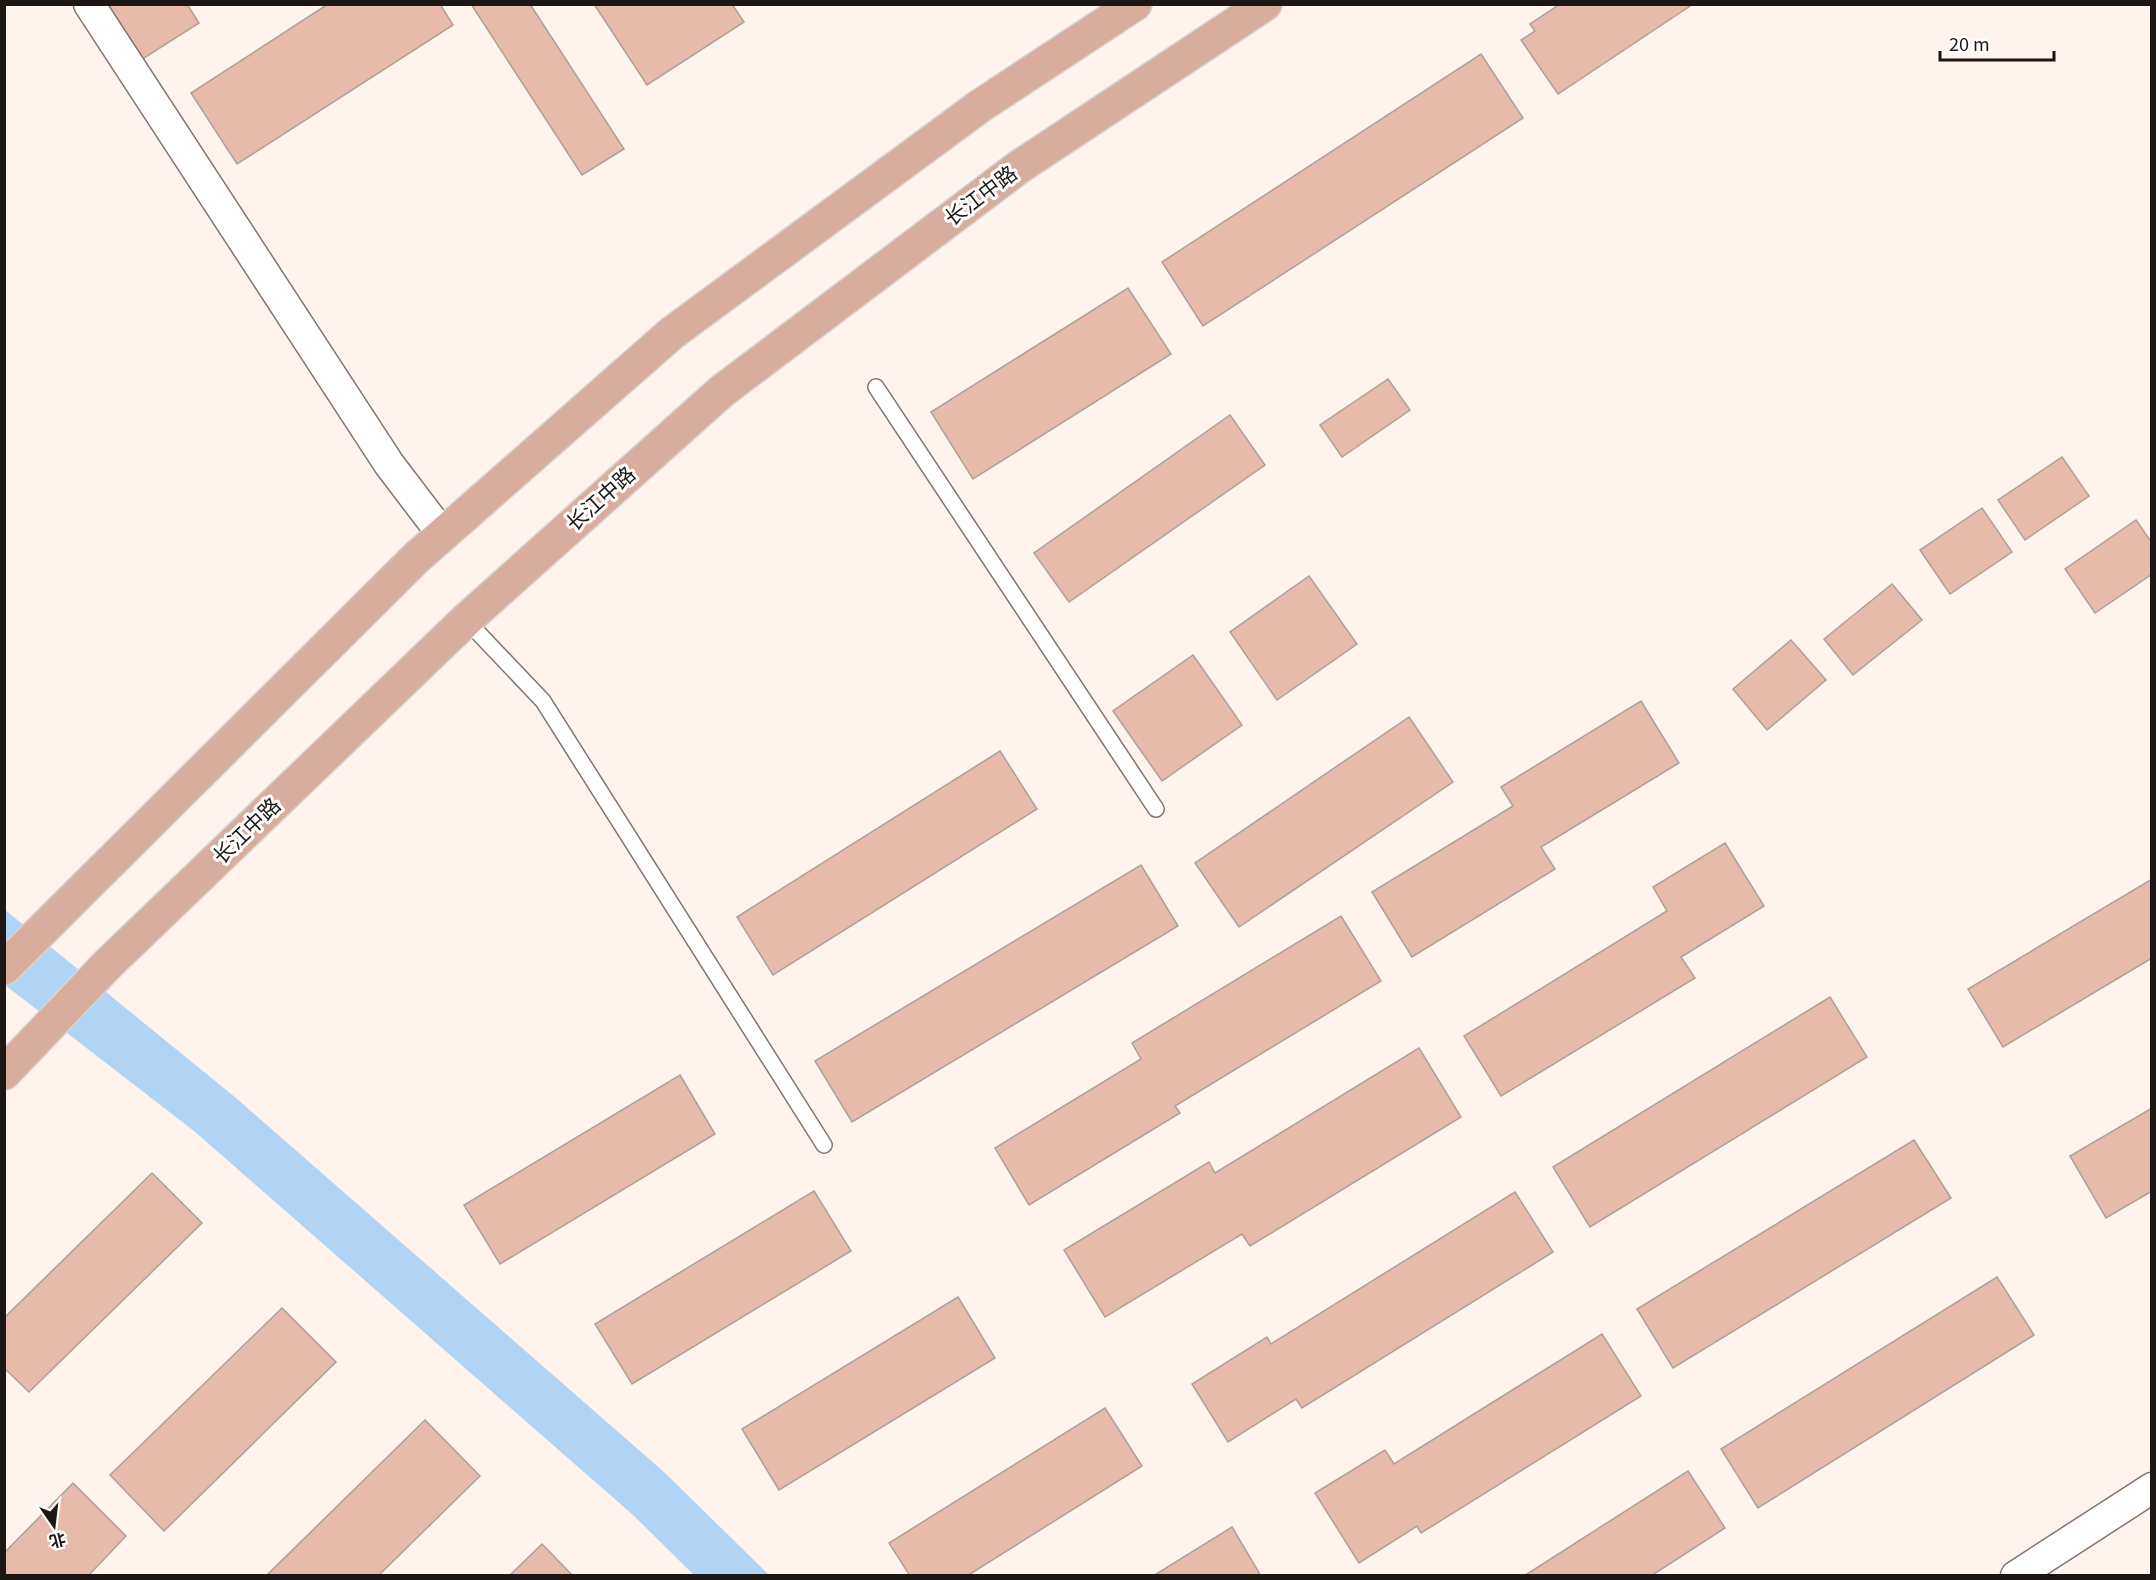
<svg xmlns="http://www.w3.org/2000/svg" width="2156" height="1580" viewBox="0 0 2156 1580" font-family="Georgia,'Noto Sans SC',serif">
	<rect width="100%" height="100%" fill="#fef3ed"/>
	<polygon fill="#b2d4f4" points="4,909 236,1098 664,1472 769,1575 694,1575 633,1515 194,1131 5,985"/>
	<g fill="#e7baa9" stroke="#ada09a" stroke-width="1.5">
		<polygon points="106,4 187,4 199,23 141,60"/>
		<polygon points="328,4 440,4 453,25 237,164 191,93"/>
		<polygon points="471,4 530,4 624,149 582,175"/>
		<polygon points="594,4 732,4 744,22 647,85"/>
		<polygon points="1560,4 1693,4 1558,94 1521,40 1535,31 1530,24"/>
		<polygon points="1481,54 1523,118 1203,326 1162,262"/>
		<polygon points="1128,288 1171,354 973,479 931,412"/>
		<polygon points="1388,379 1410,410 1342,457 1320,425"/>
		<polygon points="1230,415 1265,465 1069,602 1034,553"/>
		<polygon points="2062,457 2089,496 2025,540 1998,500"/>
		<polygon points="1982,508 2012,552 1950,594 1920,550"/>
		<polygon points="2136,520 2152,543 2152,574 2095,613 2065,569"/>
		<polygon points="1309,576 1357,644 1277,700 1230,632"/>
		<polygon points="1892,584 1922,620 1853,675 1824,639"/>
		<polygon points="1791,640 1826,680 1767,730 1733,689"/>
		<polygon points="1193,655 1242,725 1162,781 1113,711"/>
		<polygon points="1641,701 1679,763 1541,847 1555,869 1412,957 1372,892 1513,806 1501,787"/>
		<polygon points="1409,717 1453,782 1239,927 1195,863"/>
		<polygon points="1000,751 1037,809 773,975 737,917"/>
		<polygon points="1725,843 1764,906 1681,957 1695,978 1501,1096 1464,1036 1667,911 1653,887"/>
		<polygon points="1141,865 1178,926 852,1122 815,1061"/>
		<polygon points="2152,879 2152,958 2003,1047 1968,989"/>
		<polygon points="1341,916 1381,981 1175,1106 1180,1113 1029,1205 995,1148 1141,1059 1132,1043"/>
		<polygon points="1830,997 1867,1057 1590,1227 1553,1167"/>
		<polygon points="1419,1048 1461,1117 1250,1246 1242,1234 1105,1317 1064,1250 1209,1162 1215,1173"/>
		<polygon points="680,1075 715,1134 500,1264 464,1205"/>
		<polygon points="2152,1108 2152,1191 2106,1218 2070,1156"/>
		<polygon points="1914,1140 1951,1198 1673,1368 1637,1309"/>
		<polygon points="152,1173 202,1223 29,1392 4,1368 4,1318"/>
		<polygon points="814,1191 851,1251 632,1384 595,1324"/>
		<polygon points="1515,1192 1553,1252 1302,1408 1296,1399 1228,1442 1192,1384 1267,1337 1271,1344"/>
		<polygon points="1997,1277 2034,1335 1758,1508 1721,1449"/>
		<polygon points="958,1297 995,1358 779,1490 742,1429"/>
		<polygon points="282,1308 336,1362 164,1531 110,1475"/>
		<polygon points="1602,1334 1641,1396 1421,1533 1417,1526 1359,1563 1315,1493 1385,1450 1394,1464"/>
		<polygon points="1105,1408 1142,1466 967,1576 910,1576 889,1543"/>
		<polygon points="425,1420 480,1476 378,1576 266,1576"/>
		<polygon points="1688,1471 1725,1528 1651,1576 1524,1576"/>
		<polygon points="73,1483 126,1536 88,1576 4,1576 4,1553"/>
		<polygon points="1232,1527 1261,1576 1153,1576"/>
		<polygon points="542,1544 573,1576 509,1576"/>
	</g>
	<g fill="none" stroke-linecap="round" stroke-linejoin="round">
		<g stroke="#81756f" stroke-width="18">
			<g id="service">
				<polyline points="876,387 1156,809"/>
				<polyline points="466,620 543,701 824,1145"/>
			</g>
		</g>
		<g stroke="#81756f" stroke-width="33">
			<g id="minor">
				<polyline points="89,4 389,464 443,535"/>
				<polyline points="2016,1576 2152,1488"/>
			</g>
		</g>
		<g stroke="#d6d5d5" stroke-width="36">
			<g id="primary">
				<polyline points="4,968 416,558 672,333 980,106 1135,4"/>
				<polyline points="4,1073 107,965 466,620 722,391 1019,167 1265,4"/>
			</g>
		</g>
		<use href="#service" stroke="#fff" stroke-width="15"/>
		<use href="#minor" stroke="#fff" stroke-width="30"/>
		<use href="#primary" stroke="#d8ad9d" stroke-width="33"/>
	</g>
	<g text-anchor="middle" stroke-width="6" stroke-linejoin="round" paint-order="stroke">
		<g font-size="21" fill="#1c1715" stroke="#fff">
			<text transform="translate(981 196) rotate(-37)" y="7">长江中路</text>
			<text transform="translate(601 499) rotate(-42)" y="7">长江中路</text>
			<text transform="translate(247 831) rotate(-44)" y="7">长江中路</text>
		</g>
	</g>
	<rect width="2156" height="1580" fill="none" stroke="#1c1715" stroke-width="12"/>
	<g transform="translate(54 1526) rotate(166)" stroke="#ffffff" stroke-width="4.5" paint-order="stroke">
	<path d="M0-4.5L10 22L0 15L-10 22Z" fill="#1c1715"/>
	<text y="-9" font-size="16" font-weight="bold" text-anchor="middle" fill="#1c1715">北</text>
	</g>
	<path d="M1940 51v9h114v-9" fill="none" stroke="#1c1715" stroke-width="3"/>
	<text x="1949" y="51" font-size="18" fill="#1c1715" stroke="#ffffff" stroke-width="4.5" paint-order="stroke">20 m</text>
</svg>
